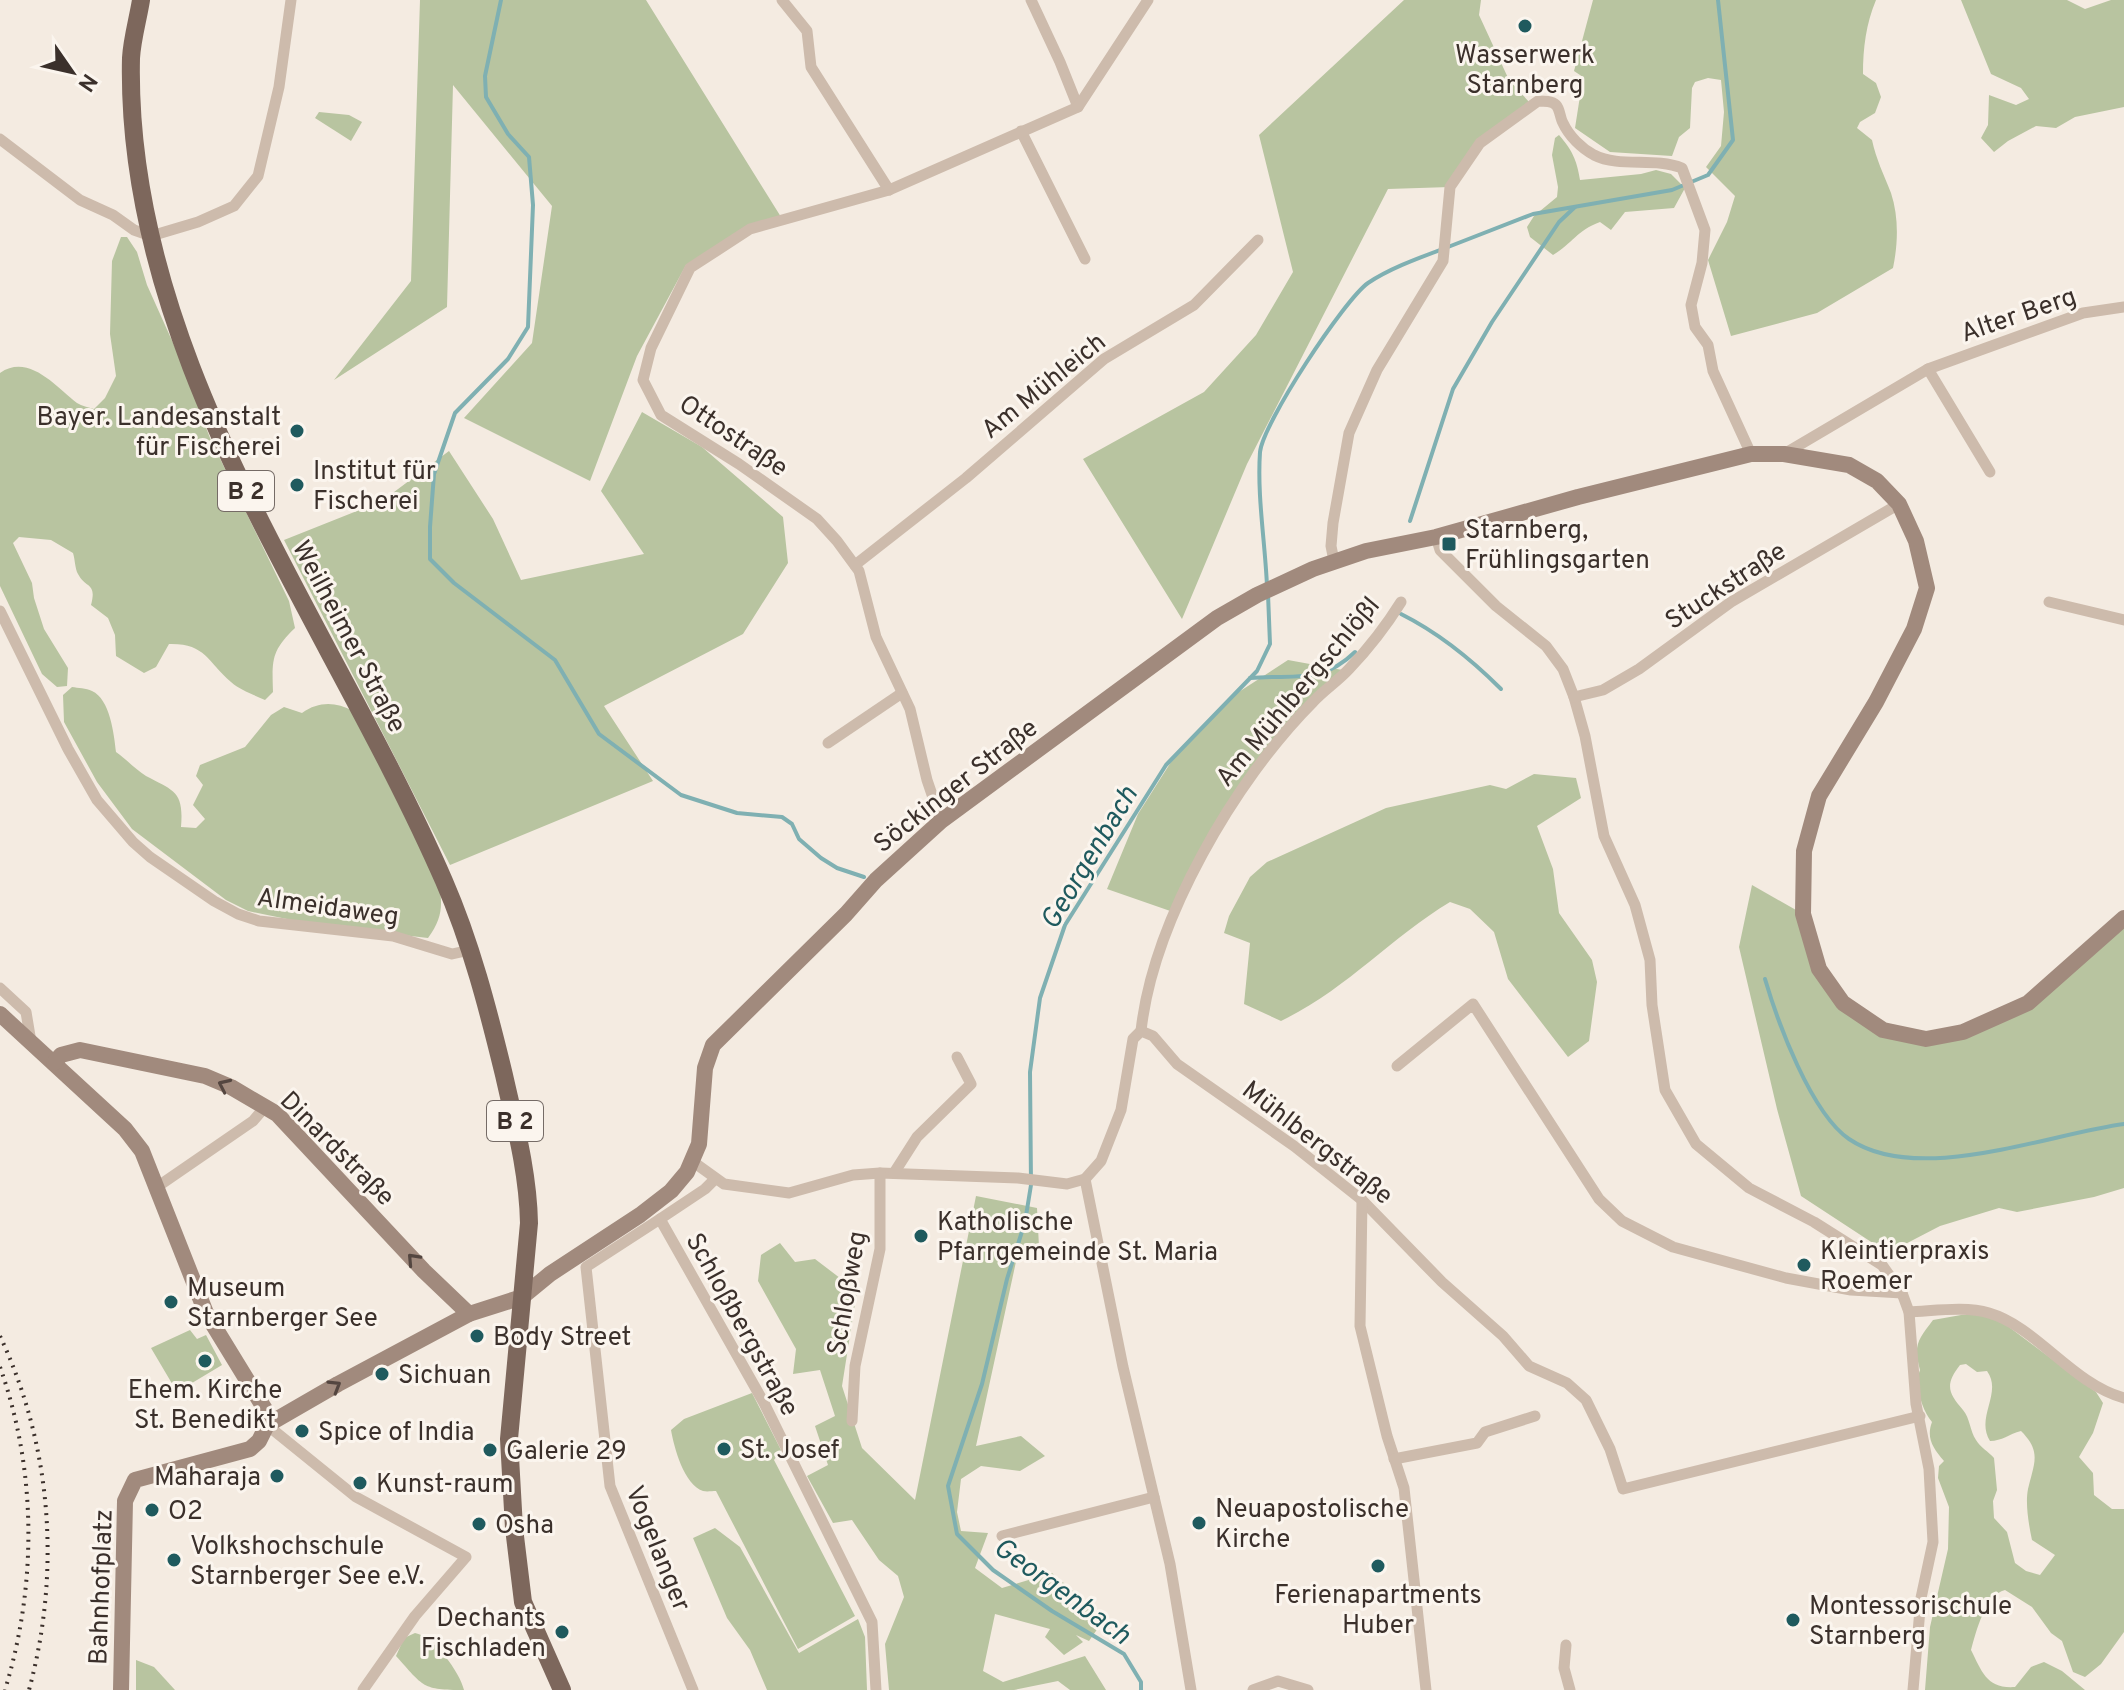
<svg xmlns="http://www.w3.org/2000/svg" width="2124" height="1690" viewBox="0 0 2124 1690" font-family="Overpass,sans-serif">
	<rect width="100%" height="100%" fill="#f4ebe1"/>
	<g fill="#b8c4a0" fill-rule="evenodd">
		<polygon points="420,0 646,0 781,217 686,265 637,356 590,481 464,418 532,343 552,206 453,85 447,307 334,380 411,281"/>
		<polygon points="1404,0 1481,0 1479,15 1509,80 1530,103 1481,143 1450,187 1388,189 1247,464 1182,619 1083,459 1204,392 1256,335 1293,272 1259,135"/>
		<path d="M1593,0h283c-10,24 -13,48 -13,74l13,9 5,14 -6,16 -15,9 -3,6 15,12c4,19 12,35 19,53 8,24 7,51 2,75l-76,45 -86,23 -23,-76 19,-38 8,-26 -29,-29 15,-21 3,-34 -3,-32 -13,-2 -13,4 -3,6 -2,40 -11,9 -7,19 -62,-4 -35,-24 8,-51 -9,-6z"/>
		<polygon points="1961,0 2067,0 2085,9 2111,0 2124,0 2124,107 2075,117 2056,128 2036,126 2008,141 1994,152 1981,138 1988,125 1989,95 2016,105 2029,99 2021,88 1991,74"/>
		<polygon points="319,112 349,115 362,122 351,141 315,118"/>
		<path d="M1559,135c13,15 18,25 21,45l61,-6 15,-4 15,4 14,14 -11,20 -49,4 -14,18 -11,-8c-24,9 -27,21 -47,33l-23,-18 -3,-10 7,-11 23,-19 1,-10 -6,-32 3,-17z"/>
		<path d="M121,237h6l10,15 10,33 31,69 32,84 79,163 6,27c-24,23 -23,32 -22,64l-8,8c-11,-5 -25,-10 -34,-18 -24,-21 -26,-39 -62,-38l-13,23 -12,6 -28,-17 -1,-21 -7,-17 -17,-13c6,-23 -5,-16 -13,-31 -3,-5 -3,-15 -5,-21l-22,-13 -32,-3 -6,6 19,40 2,15 10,31 24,39 -1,18 -10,1 -15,-13 -42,-88v-213c29,-20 56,14 77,30 5,3 11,4 17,6l11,-11 11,-22 -6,-42 2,-73z"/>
		<polygon points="642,412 702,447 783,517 788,563 743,634 604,706 653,781 450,865 284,540 382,501 449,451 493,519 521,580 644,554 601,491"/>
		<polygon points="1288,660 1348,671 1313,702 1222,816 1176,913 1107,889 1138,814 1178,751 1231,697"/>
		<path d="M72,687c6,1 14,1 20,4 18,8 22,43 24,61 10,7 19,17 30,24 28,15 38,15 35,51l15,1 9,-9 -12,-14 10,-20 -7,-9 4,-11 45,-18 26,-32 13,-8 18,6c17,-12 34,-11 51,-2l86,173c4,22 3,35 -11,54l-112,-13 -68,-14 -22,-11 -94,-71 -35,-47 -33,-60 -1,-27z"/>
		<path d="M1534,774l42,4 5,20 -44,28 16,43 6,44 33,47 5,22 -8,59 -21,16 -60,-78 -14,-47 -24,-23 -20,-7c-61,37 -103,87 -169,119l-37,-17 6,-61 -26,-10 5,-17 21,-39 17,-15 119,-54 104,-23 16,4z"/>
		<polygon points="1752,885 1803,914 1819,969 1843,1003 1883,1030 1926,1039 2021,1006 2124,917 2124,1188 2094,1197 2017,1212 1999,1208 1940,1226 1888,1253 1801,1196 1777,1109 1739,947"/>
		<polygon points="976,1196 1037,1208 1039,1247 1017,1257 976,1446 1021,1436 1045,1456 1020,1471 981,1466 961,1479 957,1512 961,1531 988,1533 975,1568 1002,1588 1052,1573 1105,1618 1089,1641 1076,1635 1083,1642 1064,1655 1045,1637 1050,1629 995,1614 983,1671 1003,1682 1085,1656 1106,1690 1070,1690 1058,1681 1014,1690 889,1690 885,1644 904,1597 898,1576 879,1560 852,1520 833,1523 807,1476 828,1465 815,1426 835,1416 820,1370 793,1374 796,1349 758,1281 761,1255 780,1243 795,1262 815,1259 857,1291 842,1386 862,1448 915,1500"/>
		<path d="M1961,1315h19l21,6 95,71 7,11 -10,30 -14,24 14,16 1,22 18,14h12v123l-23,32 -16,13 -12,-5 -11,-31 -11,-8 -19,-26 -27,-17c-20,5 -29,42 -34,60 11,22 16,39 44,37l16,-20 13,-5 18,9 23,19h-160l5,-63 18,-78 1,-42 -11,-29 1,-12 5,-5c-11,-13 -18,-23 -12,-39 -10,-11 -18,-38 -12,-52 -7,-25 -2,-30 13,-50zM1966,1364l11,8 10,-1c16,22 -12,46 3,70 12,0 19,-7 31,-10 21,21 13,32 7,58 -3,15 1,37 4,51l23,15 -15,20 -14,-4 -11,-8 -8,-31 -13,-14 -1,-17 4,-11 -3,-32c-5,-6 -14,-11 -18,-18 -6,-9 -6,-22 -13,-30 -14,-16 -19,-25 -3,-45z"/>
		<polygon points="190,1330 197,1339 206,1335 222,1365 177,1392 151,1348"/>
		<path d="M752,1393l29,57 -7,10 81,156 -57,33 -82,-158c-4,0 -9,1 -13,0 -19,-6 -29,-44 -32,-61l13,-11z"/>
		<polygon points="715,1528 740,1547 799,1653 858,1619 865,1637 867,1690 767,1690 750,1650 727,1618 693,1538"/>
		<path d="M415,1633c18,3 45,39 49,57 -42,0 -40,-3 -68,-34l8,-18z"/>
		<polygon points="136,1660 154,1667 175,1690 136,1690"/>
	</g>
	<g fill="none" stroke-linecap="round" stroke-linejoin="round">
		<g stroke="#7fb0b2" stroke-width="4">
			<polyline points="501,0 485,76 486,97 508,134 529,157 533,205 528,327 508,359 455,413 434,474 430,527 430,559 454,583 555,660 599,734 681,795 737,813 782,817 792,824 799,839 821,858 837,868 864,877"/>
			<polyline points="1448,247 1533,214 1672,190 1708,175 1733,140 1718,0"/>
			<polyline points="1410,521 1453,389 1492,322 1559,222 1575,207"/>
			<path d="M1267,586c-2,-45 -10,-90 -7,-134 3,-29 84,-152 108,-169 21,-14 48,-24 72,-33"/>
			<path d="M1401,614c38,19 70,45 100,75"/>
			<path d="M1250,678c44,-4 71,7 105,-26"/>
			<path d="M1765,979c13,44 46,134 84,160 69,47 199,-5 275,-15"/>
			<polyline points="1141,1690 1141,1682 1124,1654 1052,1611 993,1570 957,1534 948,1486 982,1384 1007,1279 1025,1222 1031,1185 1030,1072 1040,998 1065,925 1166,765 1257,671 1270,644 1268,594"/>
		</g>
		<g stroke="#cdbbac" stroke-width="11">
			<polyline points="782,0 807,31 811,67 889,190"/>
			<polyline points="1031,0 1060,62 1078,107"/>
			<polyline points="1021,131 1085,259"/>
			<polyline points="0,139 80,200 113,215 134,230 151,236 198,222 234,206 258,176 279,87 291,0"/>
			<polyline points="1928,369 1990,472"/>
			<polyline points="1784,454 1928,369 2083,313 2124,307"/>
			<polyline points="1436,537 1440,550 1496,606 1546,646 1563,669 1574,697 1585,736 1604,836 1635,905 1650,960 1652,1005 1665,1090 1696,1144 1749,1188 1814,1222 1882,1265 1902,1293 1909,1312 1916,1404 1929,1469 1933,1542 1921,1598 1913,1690"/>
			<path d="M1334,561l-3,-15 2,-23 16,-90 28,-63 66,-109 7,-74 30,-44 58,-42c6,0 14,0 18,4 4,4 4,13 7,18 6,13 18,25 31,32 26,13 60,2 88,13l23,62 -3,33 -11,42 4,22 13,18 5,26 38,83"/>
			<polyline points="855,565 966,478 1104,359 1194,305 1258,240"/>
			<polyline points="2049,602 2124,620"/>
			<polyline points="0,611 68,749 97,800 133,842 150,857 214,901 238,914 259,921 393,936 452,954 470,950"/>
			<polyline points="1574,697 1603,690 1639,669 1731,602 1899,504"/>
			<polyline points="828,743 902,693"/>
			<polyline points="941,821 927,780 910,709 876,637 859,571 837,541 817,519 739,464 661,415 643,380 651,348 690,268 750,229 889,190 1078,107 1148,0"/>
			<polyline points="0,988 26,1012 31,1042"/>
			<path d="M1141,1031c12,-110 94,-251 172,-329 11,-12 25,-21 36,-33 20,-21 37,-43 52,-67"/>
			<polyline points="1397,1066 1473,1004 1599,1199 1622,1221 1673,1247 1786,1278 1851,1290 1902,1293"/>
			<polyline points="692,1161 724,1184 789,1193 853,1175 880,1173 1018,1178 1067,1184 1085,1179 1101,1161 1121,1110 1133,1039 1141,1031 1153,1036 1177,1064 1294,1146 1362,1200 1442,1282 1503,1336 1529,1366 1567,1383 1586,1400 1610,1449 1623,1489 1920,1416"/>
			<polyline points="894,1173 917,1137 971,1084 957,1057"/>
			<polyline points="715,1179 705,1189 660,1219 764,1403 872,1622 876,1690"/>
			<polyline points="1085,1179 1123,1367 1170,1564 1191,1690"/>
			<polyline points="157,1187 253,1121 265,1107"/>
			<polyline points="1362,1200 1360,1326 1387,1436 1404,1488 1426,1690"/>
			<polyline points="660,1219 586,1267 610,1486 693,1690"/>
			<path d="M1909,1312c25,-1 57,-6 80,1 48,14 82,70 135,85"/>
			<polyline points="852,1421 855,1366 880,1249 880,1173"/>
			<polyline points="267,1425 356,1497 466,1557 415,1616 363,1690"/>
			<polyline points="1394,1459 1477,1443 1485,1432 1535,1416"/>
			<polyline points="1002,1536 1154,1497"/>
			<polyline points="1566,1645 1564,1668 1570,1690"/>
			<polyline points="1253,1690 1278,1681 1308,1690"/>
		</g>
		<g stroke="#a18a7d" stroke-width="16">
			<polyline points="0,1014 125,1129 142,1151 206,1313 266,1411 267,1425"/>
			<polyline points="54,1063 61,1055 80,1050 205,1076 231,1087 277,1114 424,1271 469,1314"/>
			<polyline points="121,1690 125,1501 135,1480 250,1449 259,1441 267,1425 338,1384 469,1314 522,1297 550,1274 640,1215 671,1191 687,1172 699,1144 705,1068 713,1045 846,914 876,880 941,821 1217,618 1257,595 1313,569 1366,551 1436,537 1578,497 1751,454 1784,454 1849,465 1877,481 1899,504 1916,541 1927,588 1914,629 1876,702 1819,796 1804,851 1803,914 1819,969 1843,1003 1883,1030 1926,1039 1963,1032 2028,1003 2124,918"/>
		</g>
		<path stroke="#7d675c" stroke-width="18" d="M141,0c-3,19 -9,39 -10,58 -7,300 198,559 313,823 27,62 44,128 60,194 11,49 24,97 25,148l-20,216 5,89 9,74 39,88"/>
		<g stroke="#3b302b" stroke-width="4" stroke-dasharray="2 6" stroke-linecap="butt">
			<path d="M0,1336c52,111 61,236 29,354"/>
			<path d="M0,1367c37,104 37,218 5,323"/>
		</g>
	</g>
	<defs><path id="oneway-chevron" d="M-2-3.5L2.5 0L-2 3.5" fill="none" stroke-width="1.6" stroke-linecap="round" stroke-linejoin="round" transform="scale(2)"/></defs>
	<g stroke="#544640">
		<use href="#oneway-chevron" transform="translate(224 1085) rotate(-155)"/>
		<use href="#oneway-chevron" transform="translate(413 1259) rotate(-133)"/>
		<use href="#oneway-chevron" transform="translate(335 1386) rotate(-31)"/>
	</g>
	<g fill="#1f5a5e" stroke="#fbf5ee" stroke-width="3">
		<circle cx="1525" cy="26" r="8"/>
		<circle cx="297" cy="431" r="8"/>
		<circle cx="297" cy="485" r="8"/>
		<rect x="1441" y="536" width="16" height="16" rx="4"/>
		<circle cx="921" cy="1236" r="8"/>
		<circle cx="1804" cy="1265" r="8"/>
		<circle cx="171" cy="1302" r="8"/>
		<circle cx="477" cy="1336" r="8"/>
		<circle cx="205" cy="1361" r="8"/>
		<circle cx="382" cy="1374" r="8"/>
		<circle cx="302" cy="1431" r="8"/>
		<circle cx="724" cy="1449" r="8"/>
		<circle cx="490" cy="1450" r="8"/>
		<circle cx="277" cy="1476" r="8"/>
		<circle cx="360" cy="1483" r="8"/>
		<circle cx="152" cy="1510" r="8"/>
		<circle cx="1199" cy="1523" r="8"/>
		<circle cx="479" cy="1524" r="8"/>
		<circle cx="174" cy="1560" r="8"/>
		<circle cx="1378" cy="1566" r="8"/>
		<circle cx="1793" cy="1620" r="8"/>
		<circle cx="562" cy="1632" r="8"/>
	</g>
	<g text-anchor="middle" stroke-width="6" stroke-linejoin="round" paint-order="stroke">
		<g fill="#fbf5ee" stroke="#756b66" stroke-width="2">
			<rect x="218" y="471" width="56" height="40" rx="6"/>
			<rect x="487" y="1101" width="56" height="40" rx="6"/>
		</g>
		<g font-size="24" font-weight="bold" fill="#3b302b">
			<text x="246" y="499">B 2</text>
			<text x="515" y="1129">B 2</text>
		</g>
		<g font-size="26" fill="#3b302b" stroke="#fbf5ee" text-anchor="start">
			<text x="1525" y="63" text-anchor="middle">Wasserwerk<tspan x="1525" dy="30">Starnberg</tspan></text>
			<text x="281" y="425" text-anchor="end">Bayer. Landesanstalt<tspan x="281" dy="30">für Fischerei</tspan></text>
			<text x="313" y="479">Institut für<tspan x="313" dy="30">Fischerei</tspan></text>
			<text x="1465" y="538">Starnberg,<tspan x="1465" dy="30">Frühlingsgarten</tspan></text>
			<text x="937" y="1230">Katholische<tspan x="937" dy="30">Pfarrgemeinde St. Maria</tspan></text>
			<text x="1820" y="1259">Kleintierpraxis<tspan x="1820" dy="30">Roemer</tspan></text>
			<text x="187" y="1296">Museum<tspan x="187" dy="30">Starnberger See</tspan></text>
			<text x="493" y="1345">Body Street</text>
			<text x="398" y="1383">Sichuan</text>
			<text x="205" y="1398" text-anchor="middle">Ehem. Kirche<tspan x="205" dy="30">St. Benedikt</tspan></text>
			<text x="318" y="1440">Spice of India</text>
			<text x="740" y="1458">St. Josef</text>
			<text x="506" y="1459">Galerie 29</text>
			<text x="261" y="1485" text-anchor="end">Maharaja</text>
			<text x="376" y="1492">Kunst-raum</text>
			<text x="1215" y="1517">Neuapostolische<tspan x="1215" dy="30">Kirche</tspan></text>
			<text x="168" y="1519">O2</text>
			<text x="495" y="1533">Osha</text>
			<text x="190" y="1554">Volkshochschule<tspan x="190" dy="30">Starnberger See e.V.</tspan></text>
			<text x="1378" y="1603" text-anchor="middle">Ferienapartments<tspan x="1378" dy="30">Huber</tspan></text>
			<text x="1809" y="1614">Montessorischule<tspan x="1809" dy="30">Starnberg</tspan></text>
			<text x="546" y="1626" text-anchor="end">Dechants<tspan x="546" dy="30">Fischladen</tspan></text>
		</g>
		<g font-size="26" fill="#3b302b" stroke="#fbf5ee">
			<text transform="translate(2018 314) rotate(-19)" y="9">Alter Berg</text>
			<text transform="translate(1043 385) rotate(-39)" y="9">Am Mühleich</text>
			<text transform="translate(734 435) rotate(34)" y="9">Ottostraße</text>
			<text transform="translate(1725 585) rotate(-33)" y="9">Stuckstraße</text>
			<text transform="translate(350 636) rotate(62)" y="9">Weilheimer Straße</text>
			<text transform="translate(1297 691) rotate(-50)" y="9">Am Mühlbergschlößl</text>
			<text transform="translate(955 785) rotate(-38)" y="9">Söckinger Straße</text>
			<text transform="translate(328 906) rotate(8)" y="9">Almeidaweg</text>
			<text transform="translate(1318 1142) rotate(38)" y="9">Mühlbergstraße</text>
			<text transform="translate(338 1148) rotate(45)" y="9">Dinardstraße</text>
			<text transform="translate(846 1293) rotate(-80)" y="9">Schloßweg</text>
			<text transform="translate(743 1324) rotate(61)" y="9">Schloßbergstraße</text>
			<text transform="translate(659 1548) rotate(68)" y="9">Vogelanger</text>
			<text transform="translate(100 1587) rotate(-88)" y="9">Bahnhofplatz</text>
		</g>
		<g font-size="28" font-style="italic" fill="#1f5a5e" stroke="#fbf5ee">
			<text transform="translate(1088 857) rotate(-59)" y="10">Georgenbach</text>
			<text transform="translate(1063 1590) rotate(36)" y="10">Georgenbach</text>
		</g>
	</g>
	<g transform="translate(72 72) rotate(124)" stroke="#fbf5ee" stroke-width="6" paint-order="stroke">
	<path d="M0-6L14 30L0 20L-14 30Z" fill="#3b302b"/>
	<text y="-12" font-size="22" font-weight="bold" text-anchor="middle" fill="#3b302b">N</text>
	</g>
</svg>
